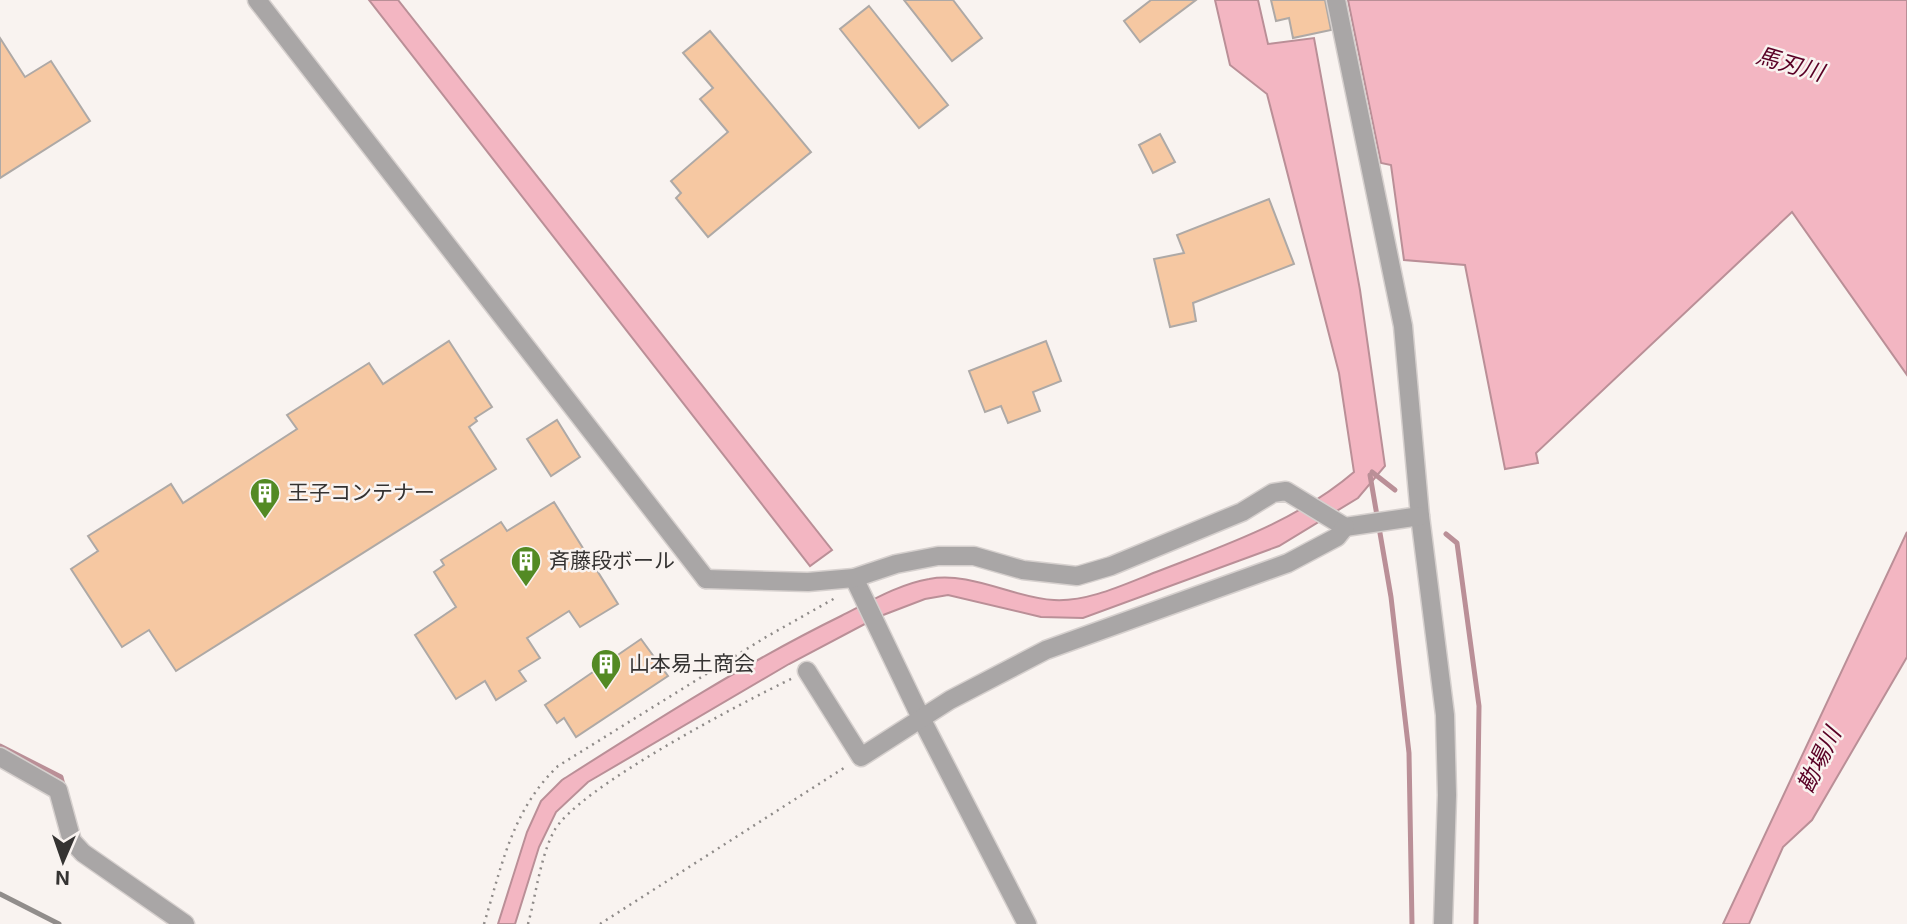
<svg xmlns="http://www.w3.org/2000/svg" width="1907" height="924" viewBox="0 0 1907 924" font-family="Inter,'Noto Sans JP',sans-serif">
	<rect width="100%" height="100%" fill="#f9f3f0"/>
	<g fill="#f3b6c2" stroke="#ba8f97" stroke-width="2">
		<polygon points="369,0 398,0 832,550 810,566"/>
		<path d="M1215,0h43l10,44 46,-6 46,252 25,176 -27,32 -79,48 -196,72 -42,-1 -93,-22 -23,4 -47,18 -89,47 -201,118 -32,30 -17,35 -24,77h-17l29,-92 14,-31 21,-21c91,-58 183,-117 279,-164 28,-14 58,-32 88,-37 41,-8 85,19 125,21 34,2 71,-16 102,-28 69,-27 141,-51 198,-100l-15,-99 -72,-279 -37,-29z"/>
		<polygon points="1348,0 1907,0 1907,375 1792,212 1536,453 1538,463 1505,469 1465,265 1404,260 1391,165 1381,163"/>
		<polygon points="1907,532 1907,657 1812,820 1783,847 1749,924 1723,924"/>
	</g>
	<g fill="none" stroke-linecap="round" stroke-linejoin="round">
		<g stroke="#ba8f97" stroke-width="5">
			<polyline points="1372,472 1395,490"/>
			<polyline points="1370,475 1391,597 1409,753 1412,924"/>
			<polyline points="1446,534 1457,543 1479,706 1476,924"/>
			<polyline points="0,746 61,777 64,789"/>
		</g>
	</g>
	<g fill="#f6c8a2" stroke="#aea9a6" stroke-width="2">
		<polygon points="904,0 953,0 982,38 952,61"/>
		<polygon points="1151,0 1196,0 1140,42 1124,21"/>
		<polygon points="1271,0 1325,0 1331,30 1293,38 1289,18 1276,21"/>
		<polygon points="869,6 948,105 919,128 840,29"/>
		<polygon points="710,31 811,152 708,237 676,198 681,193 671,181 728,132 700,99 713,88 683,53"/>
		<polygon points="0,38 25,77 51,61 90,121 0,178"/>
		<polygon points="1160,134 1175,162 1153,173 1139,145"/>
		<polygon points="1269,199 1294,264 1193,303 1196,321 1170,327 1154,259 1184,253 1177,235"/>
		<polygon points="449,341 492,407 475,418 477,421 469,427 496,469 176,671 149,630 122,647 71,569 98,551 88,536 171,484 183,503 297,429 287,415 369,363 383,384"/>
		<polygon points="1046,341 1061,381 1033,392 1040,411 1008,423 1001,406 985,412 969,371"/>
		<polygon points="557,420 580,457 551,476 527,439"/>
		<polygon points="554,502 618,604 580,627 569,611 527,638 540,658 519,671 526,681 496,700 485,681 456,699 415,635 456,607 434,572 444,565 441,560 501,522 507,531"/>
		<polygon points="641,639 668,676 576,737 564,718 557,723 545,705"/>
	</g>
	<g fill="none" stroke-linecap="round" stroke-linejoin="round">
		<g stroke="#d6d0ce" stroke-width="21">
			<g id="minor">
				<polyline points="1336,0 1403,326 1420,516 1445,715 1447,795 1443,924"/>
				<polyline points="854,578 922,720 1027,924"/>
				<polyline points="706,579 808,582 854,578 896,564 938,556 974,556 1023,570 1077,576 1111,566 1242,512 1273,493 1286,491 1345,527 1420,516"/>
				<polyline points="807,671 861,757 950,700 1046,650 1288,563 1337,537 1345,527"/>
				<polyline points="0,757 58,790 72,841 83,853 185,924"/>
			</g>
		</g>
		<g stroke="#d6d0ce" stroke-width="21">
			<polyline id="tertiary" points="257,0 706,579"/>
		</g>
		<g stroke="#8f8b89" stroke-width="2.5" stroke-dasharray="2 5" stroke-linecap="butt">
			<path d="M484,924c18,-59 28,-114 74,-158l208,-129 71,-40"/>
			<path d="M528,924c8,-29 12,-66 26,-93 24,-43 189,-129 239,-153"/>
			<polyline points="600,924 847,766"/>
		</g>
		<use href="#minor" stroke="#a9a6a6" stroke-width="18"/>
		<use href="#tertiary" stroke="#a9a6a6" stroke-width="18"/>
		<polyline stroke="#918d8b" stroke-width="5" points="0,894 59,924"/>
	</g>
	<defs>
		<g id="building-pin" transform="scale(1.575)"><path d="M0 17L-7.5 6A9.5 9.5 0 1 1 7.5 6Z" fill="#538a24" stroke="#f9f3f0"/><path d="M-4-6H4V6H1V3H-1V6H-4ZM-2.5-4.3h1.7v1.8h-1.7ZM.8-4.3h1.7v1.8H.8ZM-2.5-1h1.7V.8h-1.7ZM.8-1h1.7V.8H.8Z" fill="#fff"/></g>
	</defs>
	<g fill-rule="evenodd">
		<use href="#building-pin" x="265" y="493"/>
		<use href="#building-pin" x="526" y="561"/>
		<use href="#building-pin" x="606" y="664"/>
	</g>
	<g text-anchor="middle" stroke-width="5" stroke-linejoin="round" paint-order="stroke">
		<g font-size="21" fill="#353332" stroke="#f9f3f0" text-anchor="start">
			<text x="288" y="500">王子コンテナー</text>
			<text x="549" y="568">斉藤段ボール</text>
			<text x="629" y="671">山本易土商会</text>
		</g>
		<g font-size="23" font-style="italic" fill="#590025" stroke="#f9f3f0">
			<text transform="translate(1790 64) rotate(16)" y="8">馬刃川</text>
			<text transform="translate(1819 760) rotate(-64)" y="8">勘場川</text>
		</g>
	</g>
	<g transform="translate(63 861) rotate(182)" stroke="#f9f3f0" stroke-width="5" paint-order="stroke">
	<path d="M0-5L12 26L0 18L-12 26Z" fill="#353332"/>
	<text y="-10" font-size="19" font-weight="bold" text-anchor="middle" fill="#353332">N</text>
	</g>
</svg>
